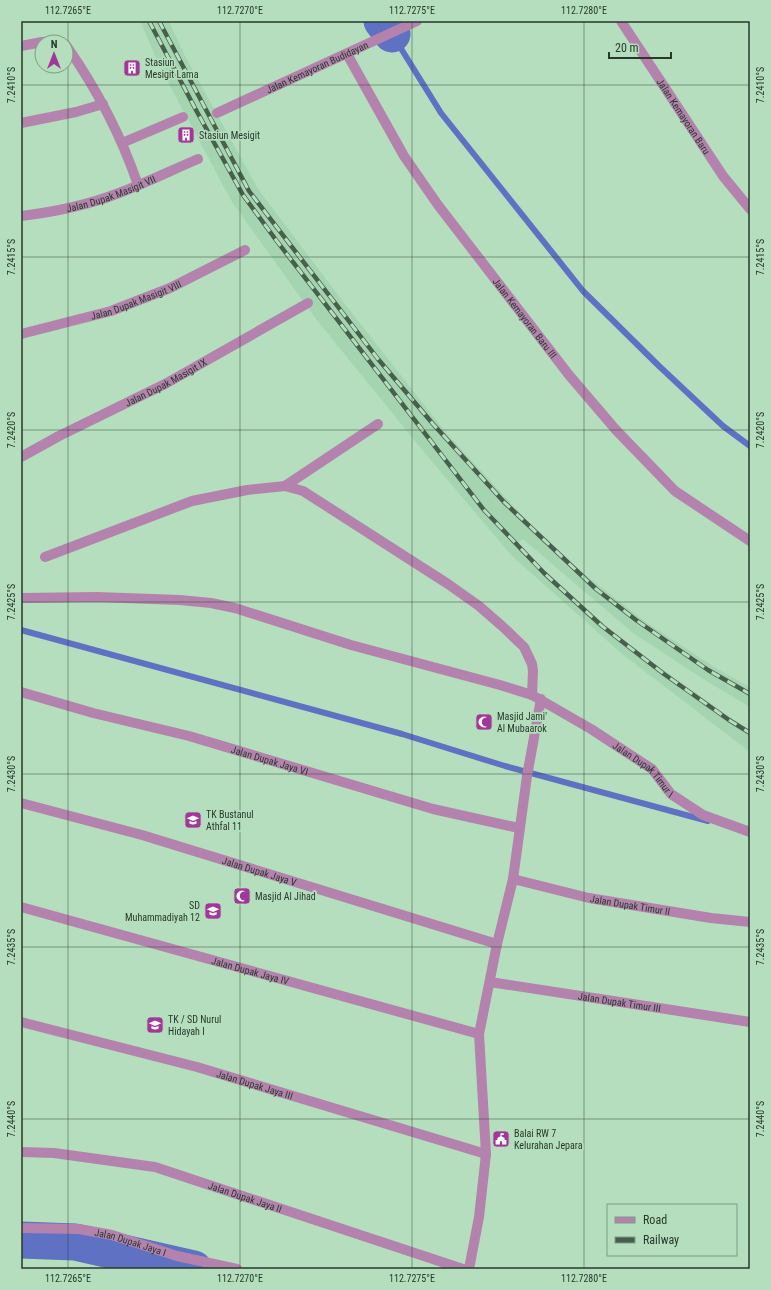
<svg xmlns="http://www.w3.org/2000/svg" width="771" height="1290" viewBox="0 0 771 1290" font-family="'Roboto Condensed',sans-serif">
	<rect width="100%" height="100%" fill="#b4debd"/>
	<polygon fill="#a4d5b0" points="140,21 169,21 184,54 258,189 344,303 447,434 556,552 647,623 719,670 750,687 750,707 708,682 633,633 523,539 515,546 626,644 750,731 750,752 621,653 511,555 419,446 316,319 232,202 159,65"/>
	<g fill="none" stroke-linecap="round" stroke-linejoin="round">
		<g stroke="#5e71c3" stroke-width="6">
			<polyline points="392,34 441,113 583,291 659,366 723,426 750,446"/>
			<polyline points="21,630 402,734 505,766 708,821"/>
		</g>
		<g stroke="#5e71c3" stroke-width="37">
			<polyline points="382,21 392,34"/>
			<polyline points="21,1240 75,1242 194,1269"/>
		</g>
		<g stroke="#b483ad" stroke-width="10">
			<path id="s1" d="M621,21l102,155 27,33"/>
			<polyline points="44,42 53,41 61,42"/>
			<path d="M66,45c30,43 55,90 72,140"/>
			<polyline points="21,46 42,42"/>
			<path id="s2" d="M347,54l57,102 34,49 131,170 47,55 59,61 75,50"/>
			<path id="s3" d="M217,113l200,-92"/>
			<polyline points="21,123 76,112 103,104"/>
			<polyline points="122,143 183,117"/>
			<path id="s4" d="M21,216c33,-4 67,-11 98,-23 27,-10 53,-23 79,-34"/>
			<path id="s5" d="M21,334l90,-23 59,-23 75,-38"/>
			<path id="s6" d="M21,457l38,-21 106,-52 143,-81"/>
			<polyline points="285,486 378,424"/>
			<polyline points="45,557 192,501 247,490 285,486 303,491 448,584 479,606 502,626 524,647 532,664 533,671 532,695"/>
			<path id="s7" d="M21,598l76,-1 83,3 31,3 24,5 116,37 149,40 32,10 59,34 61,40 19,25 32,21 47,17"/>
			<path id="s8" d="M21,692l72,21 96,23 244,73 86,19"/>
			<path id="s9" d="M21,803l121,32 355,109"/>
			<path id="s10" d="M513,879l76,19 122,20 39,4"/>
			<path id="s11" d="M21,907l458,127"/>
			<path id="s12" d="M490,982l260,40"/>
			<path id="s13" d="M21,1022l176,45 289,87"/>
			<path id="s14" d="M21,1152l33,1 101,14 308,102"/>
			<path id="s15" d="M21,1228l58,1 33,6 65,21 60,13"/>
			<polyline points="469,1269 479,1217 486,1154 479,1034 497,944 513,879 527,776 541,699"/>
		</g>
		<g stroke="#485f4d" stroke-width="4.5">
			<g id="rail">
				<polyline points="149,21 196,110 243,195 276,240 484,510 544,573 602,626 664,674 729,720 750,733"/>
				<polyline points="159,21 249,191 378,359 433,424 504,502 596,589 636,620 708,670 750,694"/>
			</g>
		</g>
		<use href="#rail" stroke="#b4debd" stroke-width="3" stroke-dasharray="9" stroke-linecap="butt"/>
	</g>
	<path fill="none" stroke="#28392c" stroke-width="1" stroke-opacity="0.45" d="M68,21v1248M240,21v1248M412,21v1248M584,21v1248M21,85h729M21,257h729M21,430h729M21,602h729M21,774h729M21,947h729M21,1119h729"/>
	<defs>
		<g id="building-square" transform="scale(0.9)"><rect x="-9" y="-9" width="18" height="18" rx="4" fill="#a23798" stroke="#b4debd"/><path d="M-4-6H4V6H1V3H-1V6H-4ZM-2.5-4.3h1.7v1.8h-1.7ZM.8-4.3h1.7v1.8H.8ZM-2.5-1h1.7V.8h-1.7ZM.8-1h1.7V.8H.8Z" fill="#fff"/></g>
		<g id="mosque-square" transform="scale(0.9)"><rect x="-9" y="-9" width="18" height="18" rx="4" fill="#a23798" stroke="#b4debd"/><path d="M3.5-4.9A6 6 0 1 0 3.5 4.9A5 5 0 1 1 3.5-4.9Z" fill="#fff"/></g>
		<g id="school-square" transform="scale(0.9)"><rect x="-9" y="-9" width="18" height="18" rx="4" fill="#a23798" stroke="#b4debd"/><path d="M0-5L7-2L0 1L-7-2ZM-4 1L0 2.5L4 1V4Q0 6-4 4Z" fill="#fff"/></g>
		<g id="civic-square" transform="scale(0.9)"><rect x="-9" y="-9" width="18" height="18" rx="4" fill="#a23798" stroke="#b4debd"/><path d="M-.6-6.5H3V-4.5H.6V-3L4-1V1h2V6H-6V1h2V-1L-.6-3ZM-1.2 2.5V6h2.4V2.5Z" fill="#fff"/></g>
	</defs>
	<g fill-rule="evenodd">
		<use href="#building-square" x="132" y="68"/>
		<use href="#building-square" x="186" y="135"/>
		<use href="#mosque-square" x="484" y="722"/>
		<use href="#school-square" x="193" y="820"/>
		<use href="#mosque-square" x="242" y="896"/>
		<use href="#school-square" x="213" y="911"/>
		<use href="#school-square" x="155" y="1025"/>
		<use href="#civic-square" x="501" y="1139"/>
	</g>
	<g text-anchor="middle" stroke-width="3.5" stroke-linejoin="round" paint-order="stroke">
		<g font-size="10" fill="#28392c" stroke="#b4debd" text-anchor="start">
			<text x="145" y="66">Stasiun<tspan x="145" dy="12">Mesigit Lama</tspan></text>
			<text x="199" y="139">Stasiun Mesigit</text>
			<text x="497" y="720">Masjid Jami'<tspan x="497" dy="12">Al Mubaarok</tspan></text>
			<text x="206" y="818">TK Bustanul<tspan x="206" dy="12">Athfal 11</tspan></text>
			<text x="255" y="900">Masjid Al Jihad</text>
			<text x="200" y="909" text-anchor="end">SD<tspan x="200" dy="12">Muhammadiyah 12</tspan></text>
			<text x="168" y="1023">TK / SD Nurul<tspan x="168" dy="12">Hidayah I</tspan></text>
			<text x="514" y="1137">Balai RW 7<tspan x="514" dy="12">Kelurahan Jepara</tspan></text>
		</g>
		<g font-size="10" fill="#28392c" stroke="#b4debd">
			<text dy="4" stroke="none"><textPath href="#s3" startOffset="110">Jalan Kemayoran Budidayan</textPath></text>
			<text dy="4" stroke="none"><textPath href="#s1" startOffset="114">Jalan Kemayoran Baru</textPath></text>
			<text dy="4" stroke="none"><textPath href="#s4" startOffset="93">Jalan Dupak Masigit VII</textPath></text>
			<text dy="4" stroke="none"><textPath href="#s5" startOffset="120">Jalan Dupak Masigit VIII</textPath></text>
			<text dy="4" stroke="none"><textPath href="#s2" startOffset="319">Jalan Kemayoran Baru III</textPath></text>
			<text dy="4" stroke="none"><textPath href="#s6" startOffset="163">Jalan Dupak Masigit IX</textPath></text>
			<text dy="4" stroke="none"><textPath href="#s8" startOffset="258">Jalan Dupak Jaya VI</textPath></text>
			<text dy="4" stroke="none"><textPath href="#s7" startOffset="659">Jalan Dupak Timur I</textPath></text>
			<text dy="4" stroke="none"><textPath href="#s9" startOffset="248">Jalan Dupak Jaya V</textPath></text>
			<text dy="4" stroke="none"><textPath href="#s10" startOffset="120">Jalan Dupak Timur II</textPath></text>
			<text dy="4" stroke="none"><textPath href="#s11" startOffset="238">Jalan Dupak Jaya IV</textPath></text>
			<text dy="4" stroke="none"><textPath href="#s12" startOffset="131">Jalan Dupak Timur III</textPath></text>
			<text dy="4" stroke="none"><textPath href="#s13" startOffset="242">Jalan Dupak Jaya III</textPath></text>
			<text dy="4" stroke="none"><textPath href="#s14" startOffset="230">Jalan Dupak Jaya II</textPath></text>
			<text dy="4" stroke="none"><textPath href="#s15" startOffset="111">Jalan Dupak Jaya I</textPath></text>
		</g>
	</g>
	<rect width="771" height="1290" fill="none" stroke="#b4debd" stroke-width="44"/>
	<rect x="607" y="1204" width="130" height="52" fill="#b4debd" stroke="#7c9c83"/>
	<rect x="615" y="1217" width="20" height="6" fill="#b483ad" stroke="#7c9c83"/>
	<text x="643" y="1224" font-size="12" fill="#28392c">Road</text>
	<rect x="615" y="1237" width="20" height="6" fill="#485f4d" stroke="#7c9c83"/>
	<text x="643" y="1244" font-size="12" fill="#28392c">Railway</text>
	<g transform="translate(54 54)"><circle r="19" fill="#b4debd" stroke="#7c9c83"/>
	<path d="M0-3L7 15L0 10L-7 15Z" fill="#a23798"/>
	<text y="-6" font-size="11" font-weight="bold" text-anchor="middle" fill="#28392c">N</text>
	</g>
	<path d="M609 52v6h62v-6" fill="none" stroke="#28392c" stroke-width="2"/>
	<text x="615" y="52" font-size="12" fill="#28392c" stroke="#b4debd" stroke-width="3" paint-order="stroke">20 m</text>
	<rect x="22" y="22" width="727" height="1246" fill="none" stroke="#28392c" stroke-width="1.5"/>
	<g font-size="10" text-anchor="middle" fill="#28392c">
		<text x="68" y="14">112.7265°E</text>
		<text x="240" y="14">112.7270°E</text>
		<text x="412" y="14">112.7275°E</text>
		<text x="584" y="14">112.7280°E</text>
		<text transform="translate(11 85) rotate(-90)" y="4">7.2410°S</text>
		<text transform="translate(760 85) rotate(-90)" y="4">7.2410°S</text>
		<text transform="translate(11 257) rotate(-90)" y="4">7.2415°S</text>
		<text transform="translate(760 257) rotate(-90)" y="4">7.2415°S</text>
		<text transform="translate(11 430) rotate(-90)" y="4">7.2420°S</text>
		<text transform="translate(760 430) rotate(-90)" y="4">7.2420°S</text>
		<text transform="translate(11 602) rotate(-90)" y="4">7.2425°S</text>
		<text transform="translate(760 602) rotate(-90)" y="4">7.2425°S</text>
		<text transform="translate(11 774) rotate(-90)" y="4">7.2430°S</text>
		<text transform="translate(760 774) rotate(-90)" y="4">7.2430°S</text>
		<text transform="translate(11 947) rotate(-90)" y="4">7.2435°S</text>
		<text transform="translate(760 947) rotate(-90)" y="4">7.2435°S</text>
		<text transform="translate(11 1119) rotate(-90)" y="4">7.2440°S</text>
		<text transform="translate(760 1119) rotate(-90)" y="4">7.2440°S</text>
		<text x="68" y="1282">112.7265°E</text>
		<text x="240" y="1282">112.7270°E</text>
		<text x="412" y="1282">112.7275°E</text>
		<text x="584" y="1282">112.7280°E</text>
	</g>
</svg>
